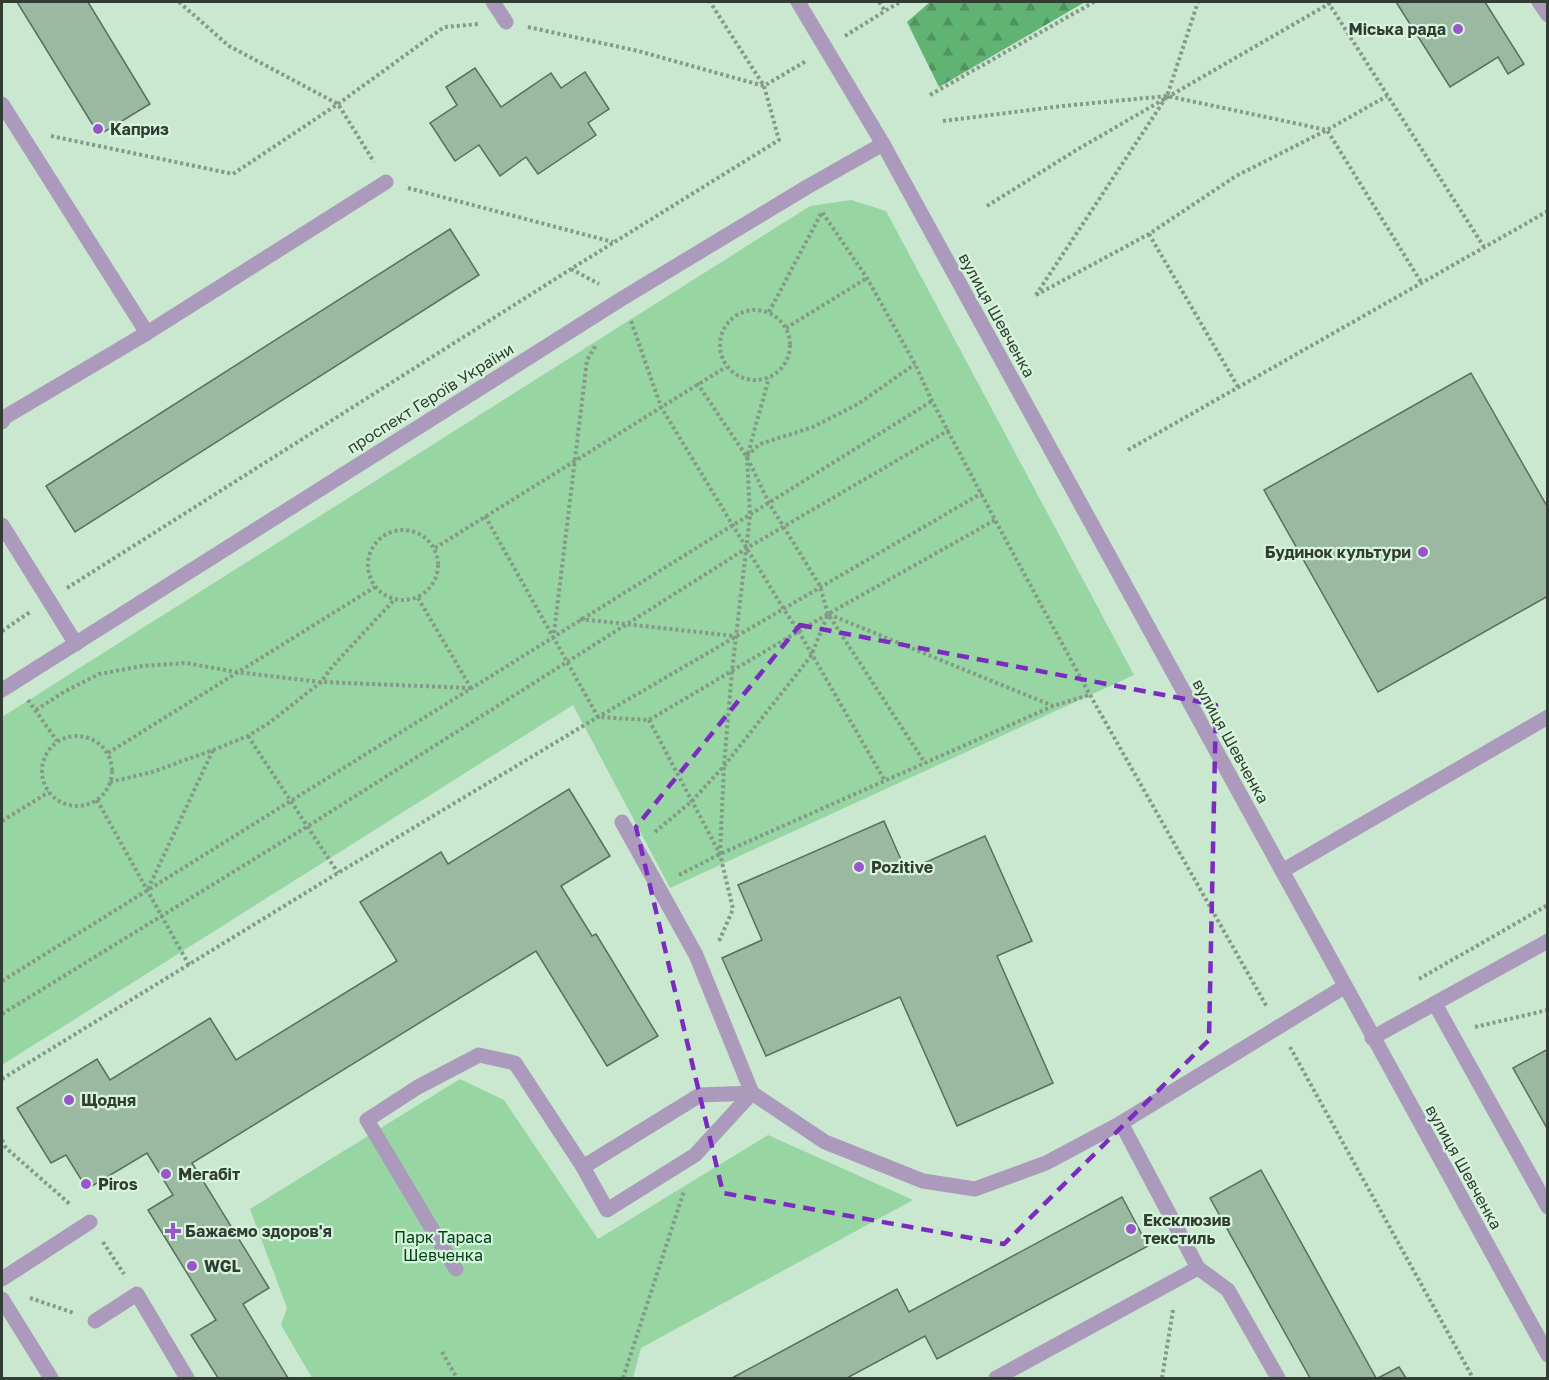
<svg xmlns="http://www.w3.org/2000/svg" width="1549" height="1380" viewBox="0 0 1549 1380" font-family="'Golos Text',sans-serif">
	<defs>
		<pattern id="forest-firs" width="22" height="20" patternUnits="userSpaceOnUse" patternTransform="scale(1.5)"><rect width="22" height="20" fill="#61b374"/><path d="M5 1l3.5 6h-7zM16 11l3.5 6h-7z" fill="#519360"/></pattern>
	</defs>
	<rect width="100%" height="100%" fill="#cae8cf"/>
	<polygon fill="url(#forest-firs)" points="930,2 1085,2 939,87 907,22"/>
	<g fill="#97d6a3">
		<polygon points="851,200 886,211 1134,675 670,888 573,705 2,1065 2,717 810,206"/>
		<polygon points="460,1079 504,1100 598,1239 768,1135 913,1200 641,1348 633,1378 312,1378 281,1325 287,1308 250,1209"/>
	</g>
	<g fill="#9bb8a0" stroke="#56705b" stroke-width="1.5">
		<polygon points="17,2 88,2 150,104 99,135"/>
		<polygon points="1396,2 1485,2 1524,64 1508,74 1498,57 1450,87"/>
		<polygon points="475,68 501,107 551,73 561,88 585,72 609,109 588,123 596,135 538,174 526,157 500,176 479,145 455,161 430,123 457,105 446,87"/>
		<polygon points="450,229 479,275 75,532 46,486"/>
		<polygon points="1471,373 1548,508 1548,596 1378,692 1264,490"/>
		<polygon points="569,789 610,856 561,886 592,936 596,934 658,1036 607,1066 536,951 192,1163 269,1288 243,1304 288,1378 218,1378 191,1335 216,1320 148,1210 173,1195 147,1153 87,1189 66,1155 51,1163 17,1108 97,1059 110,1080 210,1018 236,1060 397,961 360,902 441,852 448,864"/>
		<polygon points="884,821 906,871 985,836 1032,941 997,956 1053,1083 957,1126 900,997 766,1056 722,958 762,940 738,885"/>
		<polygon points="1548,1049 1548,1130 1513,1068"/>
		<polygon points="1261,1170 1376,1378 1310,1378 1210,1198"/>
		<polygon points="1122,1197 1148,1246 937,1359 925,1336 847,1378 732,1378 897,1289 909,1312"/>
		<polygon points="1399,1367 1406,1378 1378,1378"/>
	</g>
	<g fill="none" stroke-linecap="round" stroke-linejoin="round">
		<g stroke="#849987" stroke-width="4" stroke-dasharray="3 3" stroke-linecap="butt">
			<polyline points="179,2 229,46 338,104 374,162"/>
			<polyline points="879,2 885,11 900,2"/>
			<polyline points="1328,2 1484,247"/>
			<polyline points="528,27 638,51 764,86 806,61"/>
			<polyline points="845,36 885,11"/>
			<polyline points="930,95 1094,2"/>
			<polyline points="943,121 1062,106 1167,96 1327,130 1421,282"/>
			<polyline points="51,136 233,174 338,104 444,27 479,24"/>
			<polyline points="408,188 613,242"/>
			<polyline points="987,206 1078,149 1332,2"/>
			<polyline points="1149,234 1238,387"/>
			<polyline points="571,269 599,284"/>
			<polyline points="1036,295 1149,234 1236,176 1327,130 1387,96"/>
			<polyline points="1036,295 1167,96 1198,2"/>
			<circle cx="755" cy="345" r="35"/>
			<polyline points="769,312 822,212 867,278 915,364 932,401 995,520 1090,695 1267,1007"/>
			<polyline points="631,321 661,407 783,608 799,632 885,781"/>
			<polyline points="786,328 867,278"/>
			<polyline points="697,383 747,457 769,503 820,586 828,614 925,763"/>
			<polyline points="1128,450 1548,211"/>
			<polyline points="747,456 760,444 813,427 858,404 915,364"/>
			<polyline points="485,516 598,717 649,720 828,614 995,520"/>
			<circle cx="403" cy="565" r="35"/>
			<polyline points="435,548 726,367"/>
			<polyline points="67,588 571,269 779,140 764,86 710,2"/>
			<polyline points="418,598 471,688"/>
			<polyline points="580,619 734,636"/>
			<polyline points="2,631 30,612"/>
			<polyline points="554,633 587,360 596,345"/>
			<polyline points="28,700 57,741"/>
			<polyline points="36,710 64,692 99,674 142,666 186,663 236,672 321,682 470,688"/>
			<polyline points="649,720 720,854 733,909 720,939 717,942"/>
			<circle cx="77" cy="771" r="35"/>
			<polyline points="248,736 338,873"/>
			<polyline points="108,753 375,587"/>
			<polyline points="110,782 152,772 213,750 248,736 269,723 321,682 332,667 394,600"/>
			<polyline points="97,800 189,965"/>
			<polyline points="2,821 49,792"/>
			<polyline points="655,832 692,801 724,766 811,656 828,614 1053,706"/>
			<polyline points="720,854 724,766 732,671 750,516 747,457 769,378"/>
			<polyline points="679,875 720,854 1053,706 1089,695"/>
			<polyline points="148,889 213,750"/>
			<polyline points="1419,979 1548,905"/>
			<polyline points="2,981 932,401"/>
			<polyline points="2,1014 308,826 747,548 949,430"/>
			<polyline points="1475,1027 1548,1010"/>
			<polyline points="1290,1047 1473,1378"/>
			<polyline points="2,1079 338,873 598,717 982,493"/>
			<polyline points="2,1140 6,1148 71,1205"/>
			<polyline points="103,1242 124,1274"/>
			<polyline points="30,1298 74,1313"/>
			<polyline points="442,1352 457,1378"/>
			<polyline points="623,1378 684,1191"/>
			<polyline points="1162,1378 1173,1310"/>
		</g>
		<g stroke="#ac9abd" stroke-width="15">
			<polyline points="493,2 506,22"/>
			<polyline points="1539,2 1548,15"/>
			<polyline points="2,104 147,333"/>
			<polyline points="2,422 5,417 147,333 386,182"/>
			<polyline points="2,525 76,644"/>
			<polyline points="1282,871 1548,717"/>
			<polyline points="1435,1004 1548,1207"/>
			<polyline points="1372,1038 1548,941"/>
			<polyline points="1121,1123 1198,1268 1228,1290 1278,1378"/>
			<polyline points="583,1167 700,1095 752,1093 696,955 622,822"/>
			<polyline points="456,1269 367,1120 418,1087 479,1055 515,1063 583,1167 607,1210 695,1155 752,1093 825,1142 923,1181 975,1189 1046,1163 1121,1123 1344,987"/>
			<polyline points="2,1279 90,1222"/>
			<polyline points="2,1299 51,1378"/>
			<polyline points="95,1321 137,1294 187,1378"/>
			<polyline points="996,1378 1198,1268"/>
		</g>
		<polyline stroke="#ac9abd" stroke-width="15" points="2,690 623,298 807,187 883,144"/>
		<polyline stroke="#ac9abd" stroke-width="15" points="798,2 883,144 1548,1355"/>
	</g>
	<path fill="none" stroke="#7b2cbf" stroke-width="4.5" stroke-dasharray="12 8" stroke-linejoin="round" d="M800,625l416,80 -7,335 -205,204 -281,-51 -87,-366z"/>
	<g fill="#9955ca" stroke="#d7f5dc" stroke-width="2">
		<circle cx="1458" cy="29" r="6"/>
		<circle cx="98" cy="129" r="6"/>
		<circle cx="1423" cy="552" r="6"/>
		<circle cx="859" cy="867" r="6"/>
		<circle cx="69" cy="1100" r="6"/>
		<circle cx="166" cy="1174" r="6"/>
		<circle cx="86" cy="1184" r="6"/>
		<circle cx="1131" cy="1229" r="6"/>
		<path d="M170 1222h6v6h6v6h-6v6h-6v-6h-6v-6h6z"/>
		<circle cx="192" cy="1266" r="6"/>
	</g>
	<g text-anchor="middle" stroke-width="4.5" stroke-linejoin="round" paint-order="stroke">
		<g font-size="16" font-weight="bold" fill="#313d33" stroke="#d7f5dc" text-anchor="start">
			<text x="1446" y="35" text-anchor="end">Міська рада</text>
			<text x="110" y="135">Каприз</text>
			<text x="1411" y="558" text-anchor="end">Будинок культури</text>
			<text x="871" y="873">Pozitive</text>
			<text x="81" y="1106">Щодня</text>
			<text x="178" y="1180">Мегабіт</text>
			<text x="98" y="1190">Piros</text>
			<text x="1143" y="1226">Ексклюзив<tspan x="1143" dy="18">текстиль</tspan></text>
			<text x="185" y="1237">Бажаємо здоров'я</text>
			<text x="204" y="1272">WGL</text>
		</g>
		<g font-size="16" fill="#313d33" stroke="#d7f5dc">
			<text transform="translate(997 315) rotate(61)" y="6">вулиця Шевченка</text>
			<text transform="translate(430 398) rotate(-32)" y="6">проспект Героїв України</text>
			<text transform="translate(1231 741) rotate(61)" y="6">вулиця Шевченка</text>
			<text transform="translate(1464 1167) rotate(61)" y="6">вулиця Шевченка</text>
		</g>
		<g font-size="16" fill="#004119" stroke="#d7f5dc">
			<text x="443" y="1243">Парк Тараса<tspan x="443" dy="18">Шевченка</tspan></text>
		</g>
	</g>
	<rect width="1549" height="1380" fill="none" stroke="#313d33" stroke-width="6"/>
</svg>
